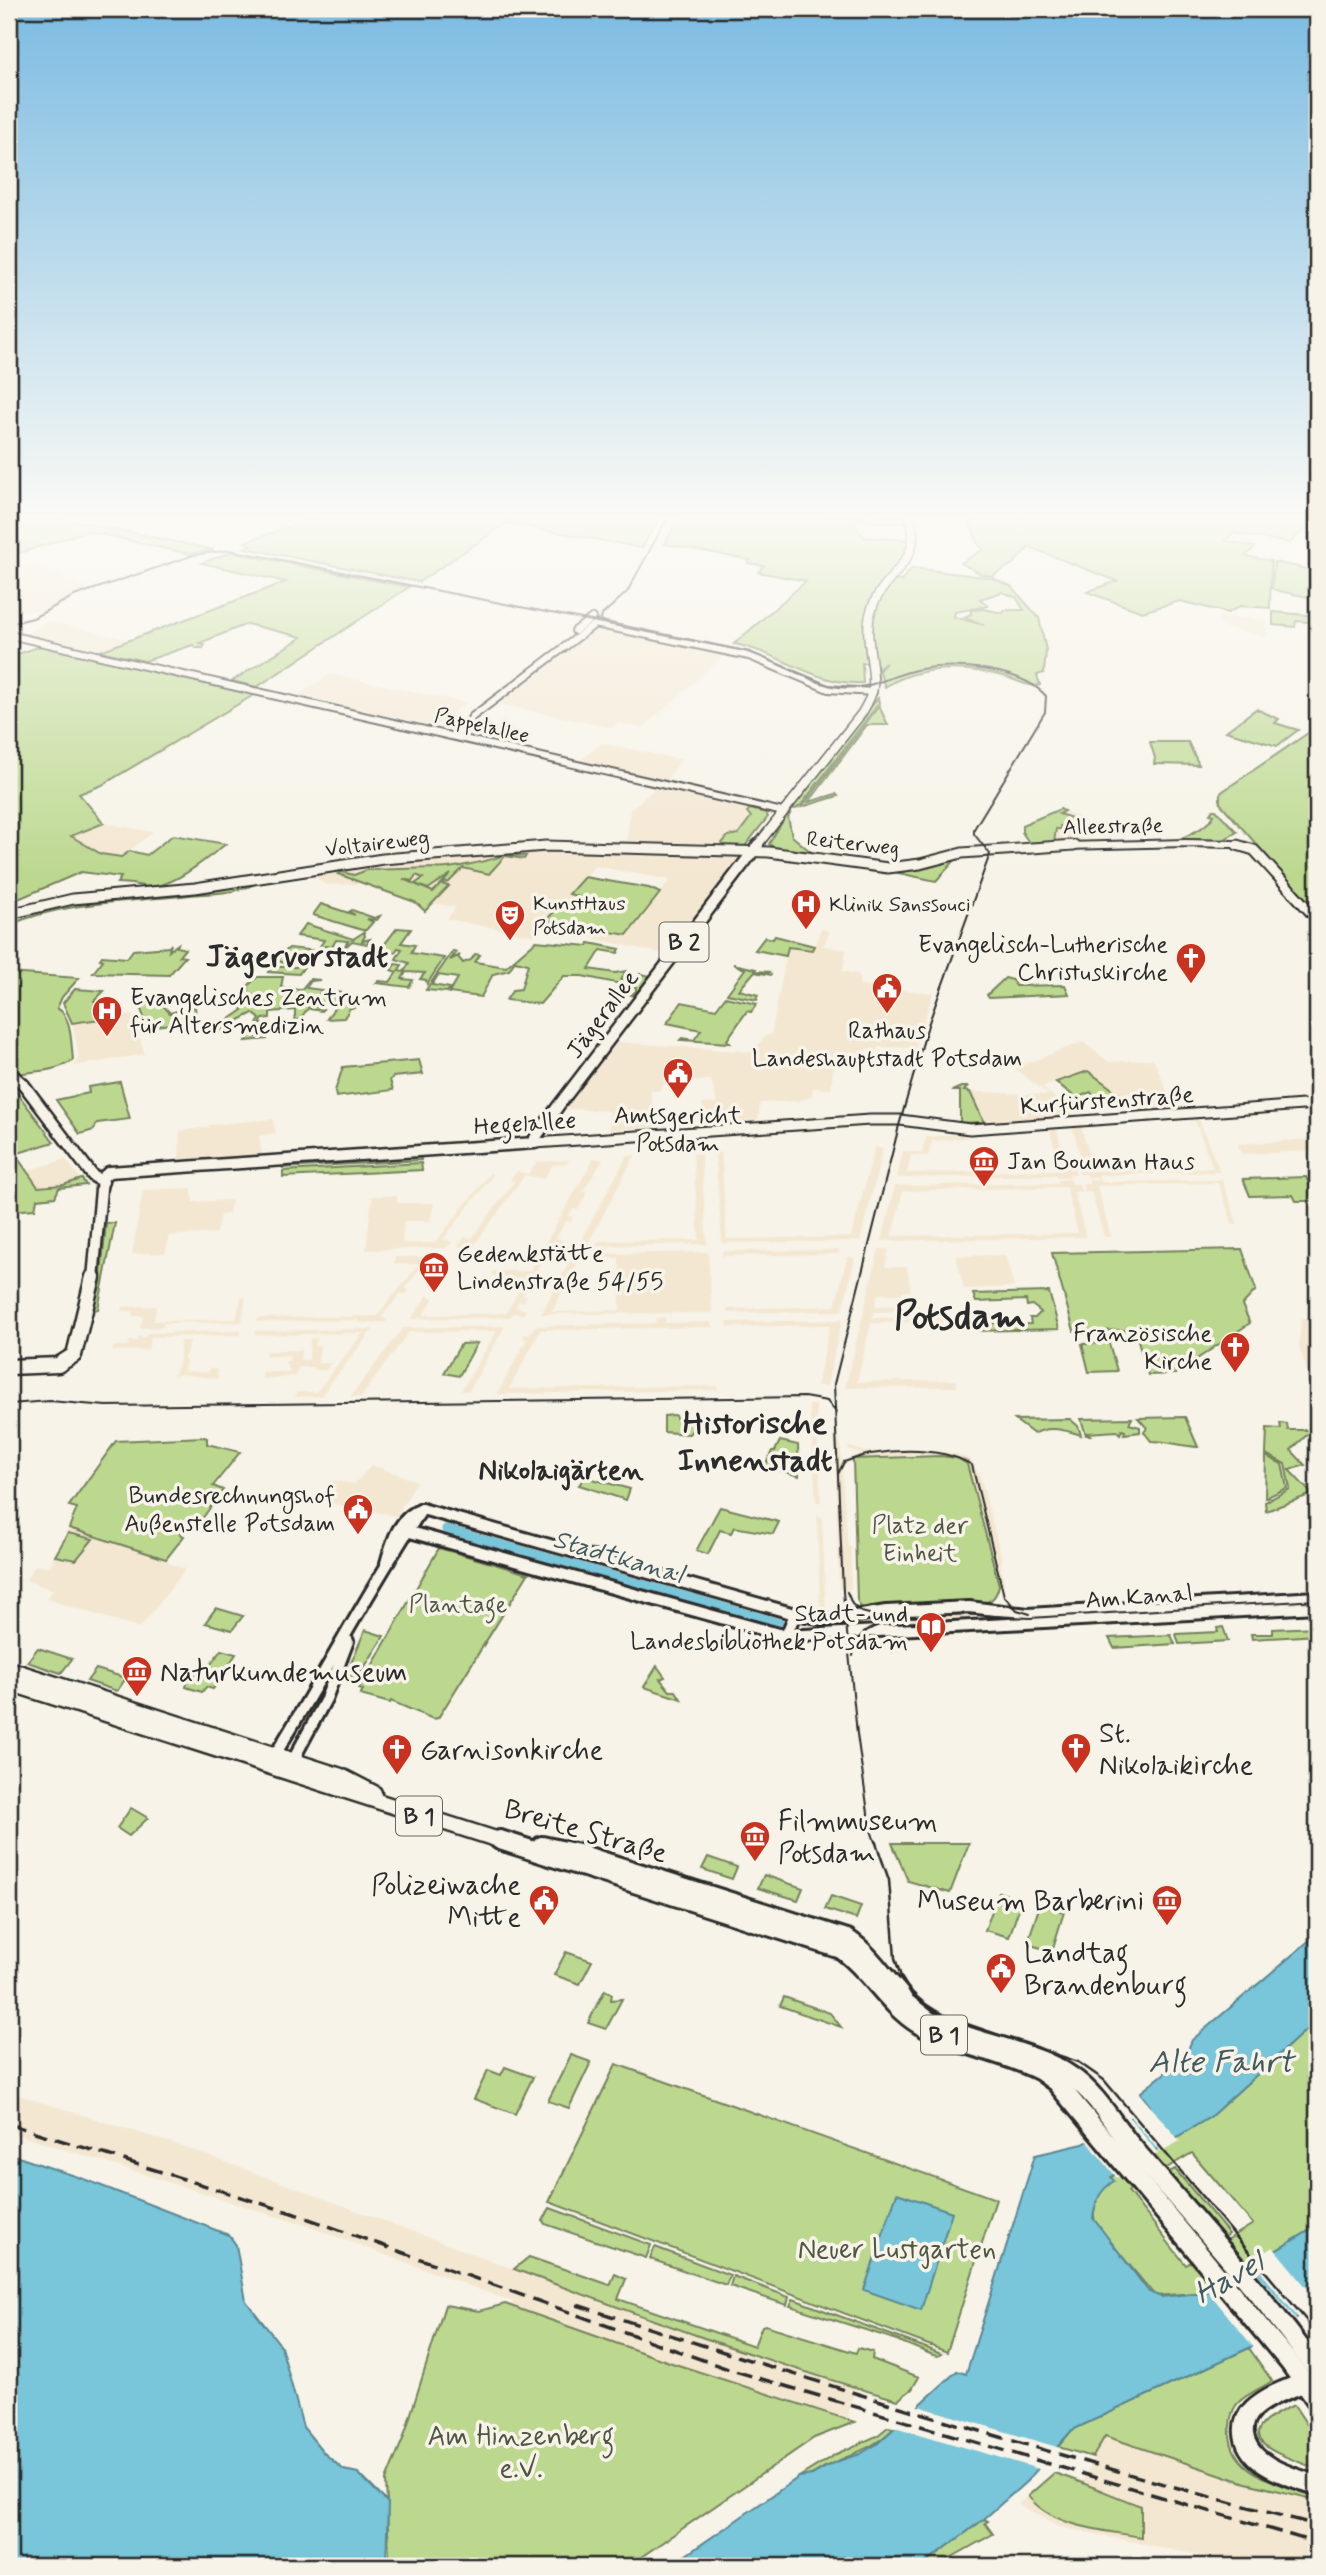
<svg xmlns="http://www.w3.org/2000/svg" width="1326" height="2575" viewBox="0 0 1326 2575" font-family="Mynerve,sans-serif">
	<rect width="100%" height="100%" fill="#f7f3e8"/>
	<filter id="ink" filterUnits="userSpaceOnUse"><feTurbulence type="fractalNoise" baseFrequency=".0143" numOctaves="2"/><feDisplacementMap in="SourceGraphic" scale="14" xChannelSelector="R" yChannelSelector="G"/><feConvolveMatrix kernelMatrix="1 2 1 2 8 2 1 2 1" color-interpolation-filters="sRGB"/></filter>
	<g filter="url(#ink)">
		<g fill="#f4e7d2" fill-rule="evenodd">
			<polygon points="28,565 36,565 92,589 40,613 24,610 9,618 9,572"/>
			<polygon points="1218,616 1267,620 1267,638 1219,626"/>
			<polygon points="47,621 127,639 97,650 25,634"/>
			<polygon points="597,627 728,652 642,728 618,723 613,728 499,704"/>
			<polygon points="330,674 466,703 435,726 297,696"/>
			<polygon points="602,743 681,760 666,781 580,761"/>
			<polygon points="657,786 764,812 768,817 745,847 627,845 630,810"/>
			<polygon points="1060,809 1078,817 1082,841 1054,842 1057,819 1046,815"/>
			<polygon points="104,823 153,832 121,857 101,854 70,836"/>
			<path d="M574,848l157,6 6,2v4l-68,95 -127,-28 -8,9 -87,-17 9,-12 -25,-4 -5,5 -66,-24 -34,1 -17,-12 23,-6zM595,866l75,14 -43,55 -80,-15 12,-13 -1,-5 15,3 7,-9 -11,-2z"/>
			<polygon points="821,929 830,931 823,946 846,950 843,971 858,974 860,986 933,993 915,1048 878,1047 877,1050 866,1049 865,1053 846,1052 844,1057 833,1070 831,1089 813,1088 811,1097 797,1101 760,1103 758,1120 707,1123 702,1104 717,1103 711,1080 664,1084 659,1091 650,1091 657,1127 610,1130 609,1111 565,1109 617,1042 753,1052 766,1035 771,1035 788,947 812,950"/>
			<polygon points="132,1015 145,1054 74,1066 79,1057 72,1023"/>
			<polygon points="1083,1042 1109,1062 1153,1059 1175,1109 1136,1111 1127,1094 1119,1094 1088,1071 1042,1087 1076,1116 960,1123 960,1091 1049,1095 1014,1068"/>
			<polygon points="1198,1117 1220,1172 1099,1175 1099,1177 1088,1177 1086,1174 1079,1174 1077,1166 1083,1165 1072,1126 1081,1126 1094,1171 1213,1168 1194,1118"/>
			<polygon points="273,1119 276,1133 259,1136 262,1155 179,1160 180,1131 209,1127 209,1125"/>
			<polygon points="1056,1127 1067,1166 1074,1166 1076,1174 1069,1174 1070,1178 1057,1178 1056,1175 897,1178 903,1151 922,1153 926,1137 965,1134 967,1138 932,1141 928,1156 911,1155 907,1173 1061,1170 1049,1128"/>
			<polygon points="1312,1139 1317,1151 1242,1154 1238,1144"/>
			<polygon points="875,1147 883,1149 860,1241 722,1243 715,1152 721,1152 727,1239 851,1237"/>
			<polygon points="701,1153 707,1244 596,1246 599,1241 699,1240 693,1154"/>
			<polygon points="635,1155 587,1246 578,1245 627,1156"/>
			<polygon points="594,1158 603,1160 583,1191 587,1193 578,1210 573,1209 569,1216 573,1217 571,1222 566,1221 556,1238 563,1240 560,1245 544,1246"/>
			<polygon points="65,1159 82,1180 71,1184 38,1187 27,1171"/>
			<polygon points="569,1160 566,1164 553,1165 543,1179 525,1175 472,1248 458,1246 465,1237 472,1238 515,1181 510,1180 517,1171 528,1174 537,1162"/>
			<polygon points="490,1173 493,1175 443,1239 452,1242 446,1248 366,1250 372,1196 397,1196 397,1203 434,1203 430,1221 404,1221 402,1243 435,1243"/>
			<path d="M1070,1179l2,5h7l2,7 -7,1 12,45 -204,4 13,-55 163,-3v-3zM1066,1187l12,46 -186,3 11,-45z"/>
			<polygon points="1100,1179 1101,1182 1222,1180 1238,1225 1233,1225 1218,1183 1097,1186 1111,1237 1104,1237 1091,1191 1084,1191 1082,1184 1089,1184 1089,1180"/>
			<polygon points="192,1188 193,1202 232,1200 229,1214 220,1215 216,1233 169,1236 165,1253 132,1254 143,1190"/>
			<polygon points="879,1249 889,1249 885,1267 907,1267 911,1291 902,1291 902,1294 878,1294 875,1306 919,1305 920,1311 874,1312 872,1318 943,1317 944,1322 871,1323 857,1382 956,1380 957,1387 845,1388"/>
			<polygon points="840,1250 838,1254 723,1256 722,1251"/>
			<polygon points="708,1252 712,1313 541,1314 573,1255 582,1254 552,1312 620,1310 619,1258 590,1259 592,1254"/>
			<polygon points="539,1255 544,1257 533,1277 537,1279 532,1286 528,1286 523,1295 527,1296 524,1302 519,1301 516,1307 526,1310 524,1314 513,1313 510,1317 411,1319 427,1296 434,1298 423,1315 506,1313 525,1280 492,1275 493,1271 530,1271"/>
			<polygon points="1005,1255 1014,1287 964,1289 956,1256"/>
			<polygon points="395,1257 429,1257 405,1288 409,1290 406,1294 401,1293 381,1318 388,1319 386,1322 357,1323 359,1320 257,1322 258,1318 377,1316 419,1264 395,1264"/>
			<polygon points="847,1257 855,1258 842,1311 727,1313 727,1309 835,1306"/>
			<polygon points="246,1297 242,1322 164,1323 163,1327 140,1328 143,1316 133,1316 133,1311 121,1311 122,1307 156,1306 154,1321 236,1319 241,1298"/>
			<polygon points="1317,1313 1317,1389 1313,1386 1299,1347 1301,1320"/>
			<polygon points="665,1317 665,1323 710,1322 713,1327 541,1330 509,1389 717,1386 718,1390 497,1394 527,1339 523,1338 525,1334 529,1334 535,1326 655,1323 656,1318"/>
			<polygon points="842,1320 827,1386 817,1386 830,1325 728,1327 727,1322"/>
			<polygon points="505,1326 469,1391 461,1391 497,1331 409,1332 361,1397 350,1397 403,1328"/>
			<polygon points="373,1329 321,1396 295,1397 296,1392 316,1392 363,1333 255,1335 255,1331"/>
			<polygon points="241,1331 240,1335 151,1337 148,1350 112,1351 114,1346 128,1346 129,1341 137,1341 138,1337 145,1337 147,1333"/>
			<polygon points="317,1338 315,1346 320,1346 318,1363 331,1363 326,1370 314,1370 314,1367 299,1367 295,1376 262,1379 263,1372 290,1372 285,1361 289,1361 290,1355 266,1357 266,1351 301,1350 300,1360 309,1360 310,1339"/>
			<polygon points="180,1341 190,1341 184,1360 186,1360 184,1371 208,1373 209,1369 217,1369 218,1379 180,1374 173,1377 180,1360"/>
			<polygon points="809,1405 816,1405 821,1502 816,1502"/>
			<polygon points="835,1434 837,1435 841,1446 841,1458 846,1463 842,1471 848,1546 851,1547 851,1587 847,1592 843,1592 839,1587"/>
			<polygon points="204,1437 207,1438 207,1444 240,1452 213,1486 223,1490 218,1499 199,1523 190,1521 180,1534 184,1536 166,1559 171,1564 186,1569 140,1628 46,1599 53,1590 26,1580 35,1565 49,1567 76,1515 77,1508 69,1506 116,1441"/>
			<polygon points="848,1446 865,1452 940,1452 958,1454 971,1460 980,1476 1002,1559 1001,1569 1005,1584 999,1585 862,1457 853,1459 852,1457 862,1454 849,1449"/>
			<polygon points="372,1465 417,1481 397,1516 320,1501 332,1480 354,1484"/>
			<polygon points="817,1516 822,1517 826,1613 820,1612"/>
			<polygon points="961,1613 987,1614 980,1619 894,1622 862,1631 862,1620"/>
			<polygon points="9,2092 185,2147 676,2329 855,2388 847,2419 855,2422 835,2431 497,2318 513,2302 310,2227 9,2132"/>
			<polygon points="1105,2436 1246,2483 1317,2500 1317,2566 1237,2566 1236,2563 1060,2527 1018,2504 1054,2473 1082,2481"/>
		</g>
		<g fill="#bcd88f" stroke="#74825d" stroke-width="2" fill-rule="evenodd">
			<polygon points="9,515 47,515 214,550 189,554 87,531 17,554 9,550"/>
			<polygon points="322,515 661,515 642,548 507,523 419,582 245,548 251,545 245,542"/>
			<path d="M680,515l225,2 1,6 -36,-1 -11,-3 -6,3 11,15 43,3 7,4 -24,36 11,1 11,-13 81,10 18,8 28,32 7,32 -2,23 -7,2 3,10c-12,3 -25,-6 -37,-9 -37,-10 -85,-11 -118,11l-6,-17 7,-7 -8,6 -2,-6 3,18h-2l-4,-18h-11l1,20c-46,3 -84,-31 -129,-39l72,-63 -48,-9 6,-6 -16,-3 2,-3 -85,-16zM1002,592l14,5 8,13h-19l-2,3 -19,-4 -13,1v4l-7,3 20,8 -30,-8 1,-5 33,-6 -8,-7z"/>
			<polygon points="967,515 1317,515 1317,518 1290,543 1233,533 1225,541 1255,547 1245,556 1271,561 1270,608 1240,606 1228,613 1180,601 1142,612 1087,592 1117,581 1029,547 1014,563 992,576 981,574 961,563 984,549 978,544"/>
			<polygon points="231,552 409,587 257,687 232,681 302,637 247,624 200,643 205,644 203,648 196,648 193,645 145,661 100,651 286,582 202,563"/>
			<polygon points="1274,562 1317,571 1317,599 1275,590 1272,588"/>
			<polygon points="1273,612 1317,616 1317,623 1296,621 1295,627 1273,625"/>
			<path d="M41,646h10l206,47 -155,92 -23,9 25,29 -33,13 30,18 20,3 9,-6 17,4 26,-20 53,9c-21,15 -55,47 -83,42 -9,-2 -16,-3 -26,-3l4,-6 -40,-5 -72,31v-246z"/>
			<polygon points="878,698 879,703 801,805 796,809 791,808"/>
			<polygon points="879,706 888,725 867,725 809,802 836,794 838,796 802,807"/>
			<polygon points="1256,709 1279,719 1275,723 1298,730 1277,746 1226,731"/>
			<polygon points="1317,727 1317,913 1220,803 1220,794 1223,791"/>
			<polygon points="1150,742 1188,742 1199,765 1154,764 1155,758"/>
			<polygon points="750,809 766,813 768,817 745,846 720,846 728,836 738,834 751,817 747,812"/>
			<polygon points="1060,809 1064,811 1059,814 1078,820 1079,824 1060,826 1061,829 1056,829 1054,842 1046,843 1079,842 1029,843 1022,832 1022,825"/>
			<path d="M1213,810h3l21,22 -14,8 -44,-1c11,-5 28,-11 35,-24l-4,-1z"/>
			<polygon points="787,814 790,814 788,817 792,836 811,852 775,848 769,844"/>
			<path d="M503,855l23,1 -2,3 -19,-3 -16,18 -26,-6 -14,14 -7,1 9,-9 -23,15 -13,-5 8,-6 -7,-3 -4,6 -9,-2 30,13 8,-8 8,2 -24,25 -10,-9 -77,-28 4,-2 12,3 13,-5 68,-2c8,3 59,-8 68,-13z"/>
			<polygon points="958,857 936,881 898,873 901,870"/>
			<polygon points="584,877 649,888 660,893 627,935 546,920 558,908 554,906 558,902 573,905 579,897 569,894"/>
			<path d="M258,882c-18,12 -47,11 -68,13 -60,7 -125,6 -181,30v-8l42,-12z"/>
			<polygon points="321,904 355,915 349,912 352,910 374,918 380,916 377,920 367,919 373,922 366,930 362,930 313,915"/>
			<polygon points="306,924 353,939 364,932 365,936 362,941 370,939 367,944 352,941 342,950 348,941 336,940 332,947 325,946 318,954 313,954 299,974 268,972 271,967 296,967 301,960 292,959 288,964 275,960 289,948 317,951 324,940 297,936"/>
			<polygon points="397,928 411,929 401,943 415,945 411,953 444,958 427,984 426,980 420,979 425,973 406,972 402,979 413,980 409,987 376,983 378,981 390,982 397,972 391,970 395,964 402,965 398,971 404,972 409,963 396,959 402,949 398,948 395,952 383,951 384,945"/>
			<polygon points="775,936 814,946 812,950 788,947 786,956 755,950 765,937 773,939"/>
			<polygon points="536,941 588,946 589,943 620,949 618,953 601,950 589,969 615,973 626,971 621,980 634,982 638,980 640,974 650,976 634,996 631,995 636,991 636,987 582,976 564,976 540,1004 506,1000 513,990 521,989 528,964 515,961 509,970 493,974 481,997 449,993 458,978 438,975 432,985 450,988 447,992 426,990 453,951 457,952 450,960 460,955 458,957 463,963 471,960 475,954 480,955 475,962 506,967"/>
			<polygon points="171,944 169,951 178,944 177,947 185,949 179,956 185,957 169,975 93,973 103,960 100,959 102,956 127,958 133,950 169,947"/>
			<polygon points="733,964 756,969 755,971 769,972 768,974 772,975 754,972 739,990 758,995 756,999 758,1000 727,994 745,969"/>
			<path d="M9,973l70,5 -17,19 -5,11c15,8 14,36 16,52 -17,13 -44,11 -64,15z"/>
			<polygon points="257,977 283,977 281,987 301,990 310,979 320,980 311,981 306,988 322,990 299,1020 295,1020 295,1010 270,1012 270,1018 263,1019 260,1024 265,1024 266,1031 254,1032 254,1037 266,1036 267,1039 246,1041 260,1019 253,1013 239,1020 238,1028 220,1031 223,1024 243,1010 239,1003 228,1002 229,999 248,993 249,988 246,988"/>
			<polygon points="1005,978 1013,980 1015,986 1065,985 1069,994 989,998 987,995"/>
			<polygon points="75,989 104,991 94,1001 102,1007 108,1018 72,1023 63,1003"/>
			<polygon points="339,992 348,996 345,1000 348,1001 351,998 365,999 370,996 367,1002 359,1002 354,1008 350,1008 344,1018 327,1019 336,1005 319,1002 315,1007 323,1009 321,1011 310,1009 321,995 336,997"/>
			<polygon points="725,997 757,1004 751,1012 747,1011 727,1040 730,1043 680,1040 682,1038 694,1040 701,1030 667,1023 682,1002 716,1009"/>
			<polygon points="160,1002 170,1013 195,1006 196,1021 147,1027 140,1006"/>
			<polygon points="419,1060 423,1074 393,1077 390,1080 393,1090 336,1097 335,1091 343,1067"/>
			<polygon points="1088,1071 1119,1094 1094,1098 1091,1092 1076,1098 1056,1082"/>
			<polygon points="9,1082 54,1142 15,1154 38,1187 63,1185 82,1179 86,1185 59,1188 55,1197 37,1199 35,1209 9,1211"/>
			<polygon points="120,1082 130,1119 97,1123 94,1130 80,1134 56,1100 89,1093 88,1087"/>
			<polygon points="961,1087 967,1087 964,1091 970,1092 984,1122 960,1123 960,1091 952,1091"/>
			<polygon points="420,1154 421,1160 283,1168 284,1163"/>
			<polygon points="421,1163 422,1170 283,1177 283,1171"/>
			<polygon points="1306,1177 1317,1201 1296,1201 1293,1195 1250,1196 1243,1179"/>
			<polygon points="106,1223 115,1223 98,1309 91,1311 100,1286"/>
			<polygon points="1242,1249 1256,1290 1242,1305 1250,1323 1175,1374 1148,1375 1135,1330 1074,1331 1052,1253"/>
			<path d="M1049,1292l10,37 -86,2 -2,-9c23,0 36,3 60,2l-1,-6h5l6,-6 -9,-7 -5,1 -1,-6 -50,2 -3,-8z"/>
			<polygon points="477,1343 459,1376 444,1373 461,1344"/>
			<polygon points="1109,1343 1117,1371 1089,1372 1082,1344"/>
			<polygon points="675,1415 676,1418 701,1419 689,1434 664,1432 664,1416"/>
			<path d="M1185,1417l13,30c-17,-1 -30,-6 -47,-6l-7,-9 3,-4 -9,-10z"/>
			<polygon points="1132,1418 1129,1424 1140,1427 1140,1432 1124,1434 1125,1431 1122,1430 1120,1434 1117,1431 1087,1433 1090,1435 1086,1435 1081,1419"/>
			<path d="M1070,1419l8,7 3,9c-15,-5 -33,-10 -47,-1l-19,-14z"/>
			<polygon points="1280,1423 1287,1424 1288,1430 1312,1430 1291,1450 1305,1465 1289,1470 1312,1494 1266,1511 1265,1502 1290,1489 1285,1464 1266,1454 1267,1428 1281,1429"/>
			<polygon points="204,1437 207,1438 207,1444 240,1452 213,1486 223,1490 199,1523 190,1521 180,1534 184,1536 166,1559 69,1528 77,1508 69,1506 116,1441"/>
			<polygon points="780,1441 798,1445 799,1476 765,1466 772,1451 775,1451"/>
			<path d="M940,1456l17,2 10,6 32,121c-3,14 -8,17 -22,19l-110,6 -7,-4 -3,-6 -4,-141z"/>
			<polygon points="1266,1456 1282,1464 1287,1488 1265,1498"/>
			<polygon points="585,1477 630,1489 626,1500 579,1485"/>
			<polygon points="720,1507 779,1522 773,1534 734,1527 731,1533 720,1530 708,1554 696,1551"/>
			<polygon points="68,1533 93,1539 76,1560 55,1556"/>
			<polygon points="439,1548 528,1574 438,1718 433,1719 391,1701 390,1703 360,1695 363,1690 359,1689"/>
			<polygon points="216,1608 243,1616 232,1630 205,1623"/>
			<polygon points="1223,1627 1228,1641 1179,1644 1176,1634 1218,1632 1217,1628"/>
			<polygon points="1317,1627 1317,1635 1252,1639 1251,1634 1273,1634 1273,1629"/>
			<polygon points="365,1630 384,1636 357,1679 346,1675"/>
			<polygon points="1171,1635 1175,1644 1114,1648 1109,1638"/>
			<polygon points="38,1648 72,1659 61,1673 27,1662"/>
			<polygon points="221,1650 236,1654 213,1689 206,1687 202,1692 186,1687 189,1677 196,1674 203,1675"/>
			<polygon points="657,1666 665,1677 660,1679 670,1691 676,1691 681,1699 644,1687"/>
			<polygon points="96,1669 126,1678 117,1691 87,1681"/>
			<polygon points="131,1808 148,1818 129,1836 117,1828"/>
			<polygon points="892,1843 969,1843 950,1893 908,1881"/>
			<polygon points="708,1857 737,1867 732,1879 702,1869"/>
			<polygon points="764,1875 803,1888 798,1900 758,1888"/>
			<polygon points="999,1892 1022,1900 1009,1937 985,1930"/>
			<polygon points="831,1896 861,1906 856,1919 825,1909"/>
			<polygon points="1040,1905 1064,1912 1052,1951 1027,1944"/>
			<polygon points="566,1952 592,1961 580,1984 554,1975"/>
			<polygon points="605,1990 612,1994 611,2000 622,1999 606,2029 588,2023"/>
			<polygon points="784,1997 830,2013 841,2027 780,2006"/>
			<path d="M1317,2020v206l-110,66 -52,4 -58,-70c-9,-17 1,-35 16,-45l-2,-4 99,-60zM1192,2153l61,71 -67,41 -58,-74z"/>
			<polygon points="571,2055 591,2062 569,2108 548,2101"/>
			<polygon points="616,2064 996,2199 947,2352 549,2202"/>
			<polygon points="505,2067 533,2077 515,2114 474,2099 488,2070 501,2075"/>
			<polygon points="1175,2169 1229,2234 1220,2240 1165,2174"/>
			<polygon points="550,2208 651,2245 646,2258 545,2224 543,2221"/>
			<polygon points="655,2247 730,2275 726,2285 650,2259"/>
			<path d="M529,2257l81,28 5,-11 11,5 -8,20 136,47 8,-20 3,-1 91,28 2,-5 15,4 -1,7 47,18 -7,12 -14,11c-130,-37 -257,-84 -384,-131z"/>
			<polygon points="733,2276 789,2297 787,2305 730,2286"/>
			<polygon points="793,2299 929,2349 941,2354 938,2356 933,2355 894,2339 790,2306"/>
			<polygon points="505,2304 672,2363 855,2422 814,2438 628,2566 399,2566 389,2555 386,2480 403,2439 445,2305 479,2311"/>
			<path d="M1249,2348l23,33c-10,7 -23,12 -32,20 -7,6 -10,17 -10,25 -4,49 52,59 87,67v7l-71,-17 -141,-47 -12,21 -35,-10 14,-17z"/>
			<path d="M1294,2405l23,35v29c-39,-16 -98,-30 -23,-64z"/>
			<path d="M888,2427l6,1c-24,24 -41,24 -69,39 -9,5 -15,11 -26,10l37,-23 41,-18z"/>
			<path d="M1054,2473c29,9 57,22 87,33v31c-37,-7 -88,-9 -113,-41z"/>
			<polygon points="984,2519 988,2521 985,2523 993,2534 936,2566 921,2566"/>
		</g>
		<g fill="#79c5d9" stroke="#5a8793" stroke-width="2">
			<path d="M1317,1934v52l-7,7 7,14v13l-107,97 -99,60 3,4c-15,10 -18,19 -21,37l56,74 12,5 46,-5 110,-66v79l-68,43 -177,82 -45,51 -43,38 -63,47h-251l129,-89 13,-2 23,-13 25,-8 17,-10 80,-73 9,3 69,-219 48,-11 67,-38 -10,-13 45,-36 7,-17z"/>
			<polygon points="9,2154 81,2178 229,2235 236,2245 246,2301 281,2346 303,2427 324,2453 344,2470 358,2473 388,2503 386,2566 9,2566 9,2268 11,2265 9,2263"/>
			<polygon points="897,2193 952,2212 921,2310 864,2290"/>
		</g>
		<g fill="#f7f3e8">
			<polygon points="1137,2091 1180,2141 1160,2152 1128,2114 1145,2105 1136,2094"/>
			<polygon points="1127,2115 1158,2153 1117,2178 1085,2139"/>
			<polygon points="1273,2247 1317,2300 1317,2309 1300,2320 1251,2260"/>
			<polygon points="1248,2262 1298,2321 1255,2349 1206,2289"/>
			<polygon points="915,2405 1057,2447 1061,2448 1042,2470 891,2426"/>
		</g>
		<g fill="none" stroke-linecap="round" stroke-linejoin="round">
			<polyline stroke="#79c5d9" stroke-width="9" points="446,1529 780,1623"/>
			<g stroke="#2b2b2b" stroke-width="10">
				<g id="tertiary-far2">
					<polyline points="575,631 592,618"/>
					<polyline points="9,635 783,812"/>
					<polyline points="454,736 466,727 472,717 595,624 749,656 828,689 873,692"/>
					<polyline points="534,847 582,847"/>
					<polyline points="1025,847 1186,843 1233,844 1243,847"/>
				</g>
			</g>
			<g stroke="#2b2b2b" stroke-width="13">
				<g id="tertiary-far1">
					<polyline points="1237,845 1254,850 1317,919"/>
					<polyline points="9,914 73,899 195,888 383,859 546,846 769,852 888,868 920,864 962,853 1074,845"/>
					<polyline points="535,1143 870,1120 900,1120 970,1129 1317,1104"/>
				</g>
			</g>
			<g stroke="#2b2b2b" stroke-width="16">
				<g id="tertiary">
					<polyline points="399,1529 786,1636 1317,1607"/>
					<path d="M386,1563c6,-22 13,-46 36,-54l373,105 36,6 55,-9 83,-4 59,7 289,-17"/>
					<polyline points="786,1636 795,1614"/>
					<path d="M273,1758c51,-82 95,-168 149,-249"/>
					<polyline points="291,1764 326,1699 348,1641"/>
				</g>
			</g>
			<g stroke="#2b2b2b" stroke-width="11">
				<path id="primary-far3" d="M756,847l106,-134c4,-7 10,-17 11,-25 2,-25 -10,-52 -2,-77 12,-40 55,-47 38,-96"/>
			</g>
			<g stroke="#2b2b2b" stroke-width="15">
				<g id="primary-far2">
					<polyline points="9,1072 24,1085 93,1176 103,1182"/>
					<polyline points="93,1279 102,1178 109,1172 535,1143 535,1138 559,1105 758,845"/>
				</g>
			</g>
			<g stroke="#2b2b2b" stroke-width="19">
				<g id="primary-far1">
					<polyline points="9,1367 58,1365 74,1355 93,1277"/>
					<polyline points="9,1669 341,1776 374,1793"/>
					<polyline points="9,1683 505,1842"/>
				</g>
			</g>
			<g stroke="#2b2b2b" stroke-width="24">
				<g id="primary">
					<path d="M500,1840l341,109c30,21 47,56 78,75 38,22 83,27 122,47l15,11 234,281 27,38"/>
					<path d="M542,1846l37,8 268,85c30,20 45,55 74,75 46,32 106,31 151,63 26,18 42,49 62,72 63,73 127,143 183,221"/>
					<path d="M1317,2377c-21,10 -47,16 -64,32 -7,7 -10,16 -9,25 4,32 47,43 73,51"/>
				</g>
			</g>
			<use href="#tertiary-far2" stroke="#f7f3e8" stroke-width="6"/>
			<use href="#tertiary-far1" stroke="#f7f3e8" stroke-width="9"/>
			<use href="#tertiary" stroke="#f7f3e8" stroke-width="10"/>
			<use href="#primary-far3" stroke="#f7f3e8" stroke-width="8"/>
			<use href="#primary-far2" stroke="#f7f3e8" stroke-width="10"/>
			<use href="#primary-far1" stroke="#f7f3e8" stroke-width="14"/>
			<use href="#primary" stroke="#f7f3e8" stroke-width="18"/>
			<g stroke="#2b2b2b" stroke-width="2">
				<path d="M9,624l24,-6 41,-22 120,-41 36,-5c170,33 340,67 510,100 31,6 70,34 99,37 33,4 52,-13 82,-18 36,-6 100,-1 125,27l-1,16 -71,117v5l16,20 -62,171 -30,104"/>
				<polyline points="609,624 601,620 602,615 627,592 669,515"/>
				<polyline points="9,1404 50,1401 106,1406 804,1397 827,1401 836,1412"/>
				<path d="M838,1474l6,-12c35,-14 95,-17 128,3l32,131 13,14 13,4"/>
				<polyline points="847,1592 852,1604 861,1612 886,1618 962,1614 1030,1618 1317,1600"/>
				<path d="M853,1656c1,-22 17,-29 36,-34"/>
				<polyline points="875,1842 870,1827 857,1734 843,1592 834,1384 898,1130"/>
			</g>
			<polyline stroke="#2b2b2b" stroke-width="2.5" points="875,1840 889,1880 895,1958 901,1977 912,1995 935,2013 1078,2062 1104,2080 1317,2333"/>
			<g stroke="#2b2b2b" stroke-width="3.5" stroke-dasharray="16 8" stroke-linecap="butt">
				<polyline points="9,2124 295,2214 728,2369 1317,2543"/>
				<path d="M577,2305c245,79 491,156 740,220"/>
			</g>
		</g>
	</g>
	<linearGradient id="sky" x2="0" y2="1"><stop stop-color="#7bbbe2"/><stop offset="0.59" stop-color="#fbfaf5"/><stop offset="1" stop-color="#fbfaf5" stop-opacity="0"/></linearGradient>
	<rect width="1326" height="876" fill="url(#sky)"/>
	<defs>
		<g id="hospital-pin" transform="scale(1.575)"><path d="M0 17L-7.5 6A9.5 9.5 0 1 1 7.5 6Z" fill="#c8321e" stroke="#f7f3e8"/><path d="M-5-5h3v3.5h4V-5h3V5h-3V1.5h-4V5h-3Z" fill="#fff"/></g>
		<g id="theatre-pin" transform="scale(1.575)"><path d="M0 17L-7.5 6A9.5 9.5 0 1 1 7.5 6Z" fill="#c8321e" stroke="#f7f3e8"/><path d="M-5-5.5Q0-4 5-5.5V0Q5 5 0 6Q-5 5-5 0ZM-3.3-2.5H-1v1.5H-3.3ZM1-2.5H3.3v1.5H1ZM-2.8 1Q0 5.5 2.8 1Z" fill="#fff"/></g>
		<g id="church-pin" transform="scale(1.575)"><path d="M0 17L-7.5 6A9.5 9.5 0 1 1 7.5 6Z" fill="#c8321e" stroke="#f7f3e8"/><path d="M-1.2-6h2.4v3.5h3.3v2.4h-3.3V6h-2.4V-.1h-3.3v-2.4h3.3Z" fill="#fff"/></g>
		<g id="civic-pin" transform="scale(1.575)"><path d="M0 17L-7.5 6A9.5 9.5 0 1 1 7.5 6Z" fill="#c8321e" stroke="#f7f3e8"/><path d="M-.6-6.5H3V-4.5H.6V-3L4-1V1h2V6H-6V1h2V-1L-.6-3ZM-1.2 2.5V6h2.4V2.5Z" fill="#fff"/></g>
		<g id="museum-pin" transform="scale(1.575)"><path d="M0 17L-7.5 6A9.5 9.5 0 1 1 7.5 6Z" fill="#c8321e" stroke="#f7f3e8"/><path d="M0-6L6-3V-2H-6V-3ZM-5-1h2V3h-2ZM-1-1h2V3h-2ZM3-1h2V3H3ZM-6 4H6V6H-6Z" fill="#fff"/></g>
		<g id="library-pin" transform="scale(1.575)"><path d="M0 17L-7.5 6A9.5 9.5 0 1 1 7.5 6Z" fill="#c8321e" stroke="#f7f3e8"/><path d="M-6-4Q-3-5.5-.7-3.5V5Q-3 3-6 4ZM6-4Q3-5.5 .7-3.5V5Q3 3 6 4Z" fill="#fff"/></g>
	</defs>
	<g fill-rule="evenodd">
		<use href="#hospital-pin" x="806" y="904"/>
		<use href="#theatre-pin" x="510" y="915"/>
		<use href="#church-pin" x="1191" y="958"/>
		<use href="#civic-pin" x="887" y="988"/>
		<use href="#hospital-pin" x="107" y="1011"/>
		<use href="#civic-pin" x="678" y="1073"/>
		<use href="#museum-pin" x="984" y="1161"/>
		<use href="#museum-pin" x="434" y="1267"/>
		<use href="#church-pin" x="1235" y="1347"/>
		<use href="#civic-pin" x="358" y="1509"/>
		<use href="#library-pin" x="931" y="1627"/>
		<use href="#museum-pin" x="137" y="1671"/>
		<use href="#church-pin" x="1076" y="1748"/>
		<use href="#church-pin" x="397" y="1749"/>
		<use href="#museum-pin" x="755" y="1836"/>
		<use href="#civic-pin" x="544" y="1900"/>
		<use href="#museum-pin" x="1167" y="1900"/>
		<use href="#civic-pin" x="1001" y="1968"/>
	</g>
	<g text-anchor="middle" stroke-width="7" stroke-linejoin="round" paint-order="stroke">
		<g font-size="21" fill="#2b2b2b" stroke="#f7f3e8">
			<text transform="translate(482 725) rotate(13)" y="7">Pappelallee</text>
			<text transform="translate(1113 826) rotate(-1)" y="7">Alleestraße</text>
			<text transform="translate(377 843) rotate(-7)" y="7">Voltaireweg</text>
			<text transform="translate(853 843) rotate(6)" y="7">Reiterweg</text>
		</g>
		<g font-size="21" fill="#2b2b2b" stroke="#f7f3e8" text-anchor="start">
			<text x="533" y="910">KunstHaus<tspan x="533" dy="24">Potsdam</tspan></text>
			<text x="829" y="911">Klinik Sanssouci</text>
		</g>
		<g fill="#f7f3e8" stroke="#686764" stroke-width="2">
			<rect x="659.5" y="922.5" width="49" height="39" rx="5"/>
			<rect x="396" y="1796.5" width="46" height="39" rx="5"/>
			<rect x="921" y="2015.5" width="46" height="39" rx="5"/>
		</g>
		<g font-size="23" font-weight="bold" fill="#2b2b2b">
			<text x="684" y="950">B 2</text>
			<text x="419" y="1824">B 1</text>
			<text x="944" y="2043">B 1</text>
		</g>
		<g font-size="24" fill="#2b2b2b" stroke="#f7f3e8" text-anchor="end">
			<text x="1168" y="952">Evangelisch-Lutherische<tspan x="1168" dy="28">Christuskirche</tspan></text>
			<text x="130" y="1005" text-anchor="start">Evangelisches Zentrum<tspan x="130" dy="28">für Altersmedizin</tspan></text>
			<text x="887" y="1038" text-anchor="middle">Rathaus<tspan x="887" dy="28">Landeshauptstadt Potsdam</tspan></text>
			<text x="678" y="1123" text-anchor="middle">Amtsgericht<tspan x="678" dy="28">Potsdam</tspan></text>
			<text x="1007" y="1169" text-anchor="start">Jan Bouman Haus</text>
			<text x="457" y="1261" text-anchor="start">Gedenkstätte<tspan x="457" dy="28">Lindenstraße 54/55</tspan></text>
			<text x="1212" y="1341">Französische<tspan x="1212" dy="28">Kirche</tspan></text>
			<text x="335" y="1503">Bundesrechnungshof<tspan x="335" dy="28">Außenstelle Potsdam</tspan></text>
			<text x="908" y="1621">Stadt- und<tspan x="908" dy="28">Landesbibliothek Potsdam</tspan></text>
		</g>
		<g font-size="24" fill="#2b2b2b" stroke="#f7f3e8">
			<text transform="translate(602 1014) rotate(-53)" y="8">Jägerallee</text>
			<text transform="translate(1107 1100) rotate(-4)" y="8">Kurfürstenstraße</text>
			<text transform="translate(525 1123) rotate(-4)" y="8">Hegelallee</text>
			<text transform="translate(1139 1596) rotate(-4)" y="8">Am Kanal</text>
		</g>
		<g font-size="24" fill="#4f5644" stroke="#f7f3e8">
			<text x="920" y="1533">Platz der<tspan x="920" dy="28">Einheit</tspan></text>
			<text x="458" y="1612">Plantage</text>
		</g>
		<g font-size="26" font-style="italic" fill="#42595f" stroke="#f7f3e8">
			<text transform="translate(619 1556) rotate(16)" y="9">Stadtkanal</text>
		</g>
		<g font-size="28" font-weight="bold" fill="#2b2b2b" stroke="#f7f3e8">
			<text x="561" y="1479">Nikolaigärten</text>
		</g>
		<g font-size="28" fill="#2b2b2b" stroke="#f7f3e8" text-anchor="start">
			<text x="160" y="1681">Naturkundemuseum</text>
			<text x="1099" y="1742">St.<tspan x="1099" dy="32">Nikolaikirche</tspan></text>
			<text x="420" y="1759">Garnisonkirche</text>
			<text x="778" y="1830">Filmmuseum<tspan x="778" dy="32">Potsdam</tspan></text>
			<text x="521" y="1894" text-anchor="end">Polizeiwache<tspan x="521" dy="32">Mitte</tspan></text>
			<text x="1144" y="1910" text-anchor="end">Museum Barberini</text>
			<text x="1024" y="1962">Landtag<tspan x="1024" dy="32">Brandenburg</tspan></text>
		</g>
		<g font-size="28" fill="#2b2b2b" stroke="#f7f3e8">
			<text transform="translate(586 1830) rotate(16)" y="10">Breite Straße</text>
		</g>
		<g font-size="28" fill="#4f5644" stroke="#f7f3e8">
			<text x="897" y="2258">Neuer Lustgarten</text>
			<text x="521" y="2445">Am Hinzenberg<tspan x="521" dy="32">e.V.</tspan></text>
		</g>
		<g font-size="32" font-weight="bold" fill="#2b2b2b" stroke="#f7f3e8">
			<text x="297" y="966">Jägervorstadt</text>
			<text x="755" y="1433">Historische<tspan x="755" dy="37">Innenstadt</tspan></text>
		</g>
		<g font-size="32" font-style="italic" fill="#42595f" stroke="#f7f3e8">
			<text x="1221" y="2072">Alte Fahrt</text>
			<text transform="translate(1228 2277) rotate(-30)" y="11">Havel</text>
		</g>
		<g font-size="38" font-weight="bold" fill="#2b2b2b" stroke="#f7f3e8">
			<text x="960" y="1328">Potsdam</text>
		</g>
	</g>
	<rect width="1326" height="2575" fill="none" stroke="#f7f3e8" stroke-width="35"/>
	<rect x="18" y="18" width="1291" height="2540" fill="none" stroke="#2b2b2b" stroke-width="2.5" filter="url(#ink)"/>
</svg>
